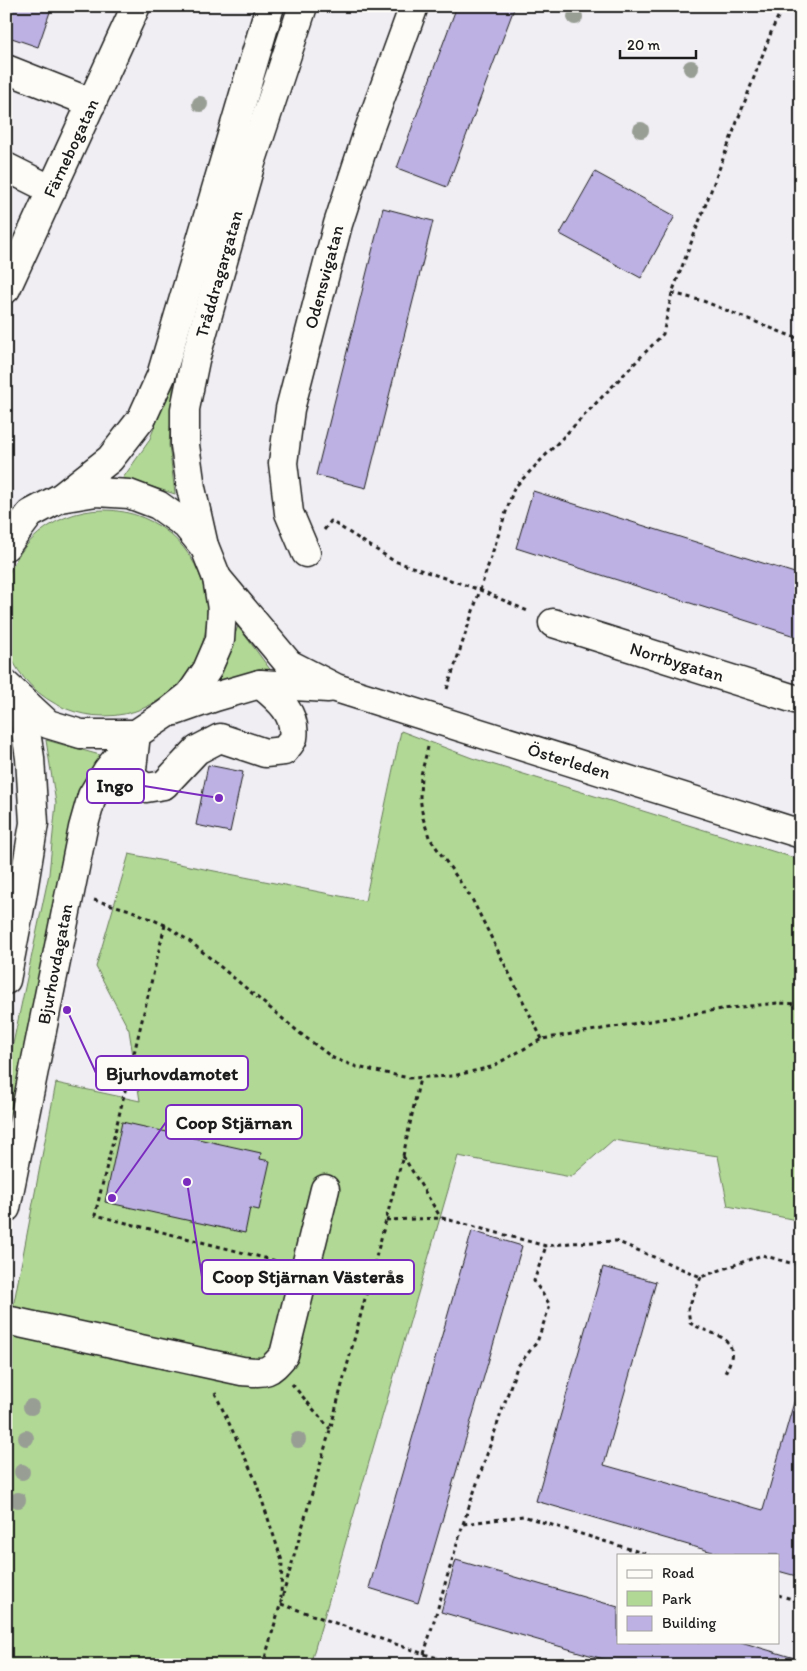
<svg xmlns="http://www.w3.org/2000/svg" width="807" height="1671" viewBox="0 0 807 1671" font-family="Itim,sans-serif">
	<rect width="100%" height="100%" fill="#f0edf3"/>
	<filter id="ink" filterUnits="userSpaceOnUse"><feTurbulence type="fractalNoise" baseFrequency=".02" numOctaves="2"/><feDisplacementMap in="SourceGraphic" scale="10" xChannelSelector="R" yChannelSelector="G"/><feConvolveMatrix kernelMatrix="1 2 1 2 8 2 1 2 1" color-interpolation-filters="sRGB"/></filter>
	<g filter="url(#ink)">
		<g fill="#b1d995" stroke="#667a58">
			<polygon points="174,377 169,445 175,494 123,478 149,441"/>
			<circle cx="104" cy="613" r="103"/>
			<polygon points="238,626 272,672 218,682"/>
			<polygon points="401,731 472,758 801,860 801,1221 728,1206 718,1156 613,1140 571,1177 458,1156 310,1665 6,1665 6,1344 56,1083 140,1101 129,1030 96,967 129,854 365,901"/>
			<polygon points="46,740 100,755 83,786 6,1143 6,1077 49,874 56,803"/>
		</g>
		<g fill="#bcb1e2" stroke="#1c1c1c">
			<polygon points="6,6 52,6 38,47 6,36"/>
			<polygon points="457,6 515,6 447,187 397,168"/>
			<polygon points="595,172 675,216 641,278 560,234"/>
			<polygon points="383,208 433,221 366,488 316,475"/>
			<polygon points="533,491 801,575 801,638 516,548"/>
			<polygon points="208,765 243,772 230,832 196,825"/>
			<polygon points="122,1122 261,1153 260,1159 270,1161 259,1210 250,1208 245,1233 105,1202"/>
			<polygon points="472,1231 522,1246 418,1603 369,1588"/>
			<polygon points="603,1267 656,1282 604,1465 763,1510 801,1378 800,1577 778,1571 778,1555 723,1555 536,1501"/>
			<polygon points="456,1560 618,1607 618,1642 741,1642 801,1660 801,1665 624,1665 441,1612"/>
		</g>
		<g fill="none" stroke-linecap="round" stroke-linejoin="round">
			<g stroke="#1c1c1c" stroke-width="31">
				<g id="minor">
					<polyline points="6,69 92,103"/>
					<polyline points="6,167 52,190"/>
					<polyline points="6,289 136,6"/>
					<polyline points="306,553 289,513 283,463 290,409 338,224 367,135 414,6"/>
					<polyline points="553,623 801,701"/>
					<path d="M136,734l-5,44 15,10 18,-3 33,-35 23,-12 45,15 19,-2c3,-4 8,-9 9,-13 4,-25 -16,-40 -33,-54"/>
					<path d="M6,1320l236,51c24,2 26,3 42,-16l41,-166"/>
				</g>
			</g>
			<g stroke="#1c1c1c" stroke-width="31">
				<g id="major">
					<polyline points="63,496 110,459 142,418 161,376 270,6"/>
					<polyline points="6,546 30,514 60,498 96,492 129,494 158,505 186,525 205,548 217,578 222,609 220,640 207,670 190,695 166,714 136,734 81,734 48,724 6,685"/>
					<polyline points="204,546 191,488 185,445 185,409 195,360 250,166 303,6"/>
					<polyline points="217,578 289,664 336,688 801,834"/>
					<polyline points="175,711 215,697 260,684 328,688"/>
					<polyline points="6,980 22,897 34,823 30,758 21,699"/>
					<polyline points="6,1208 83,828 92,796 107,771 136,734"/>
				</g>
			</g>
			<g stroke="#1c1c1c" stroke-width="3" stroke-dasharray="4 4" stroke-linecap="butt">
				<polyline points="672,293 703,301 801,340"/>
				<polyline points="324,530 331,521 394,561 480,590 530,612"/>
				<polyline points="447,689 514,488 663,334 672,293 772,30 783,6"/>
				<polyline points="428,747 421,775 420,797 423,818 429,837 472,899 542,1039"/>
				<polyline points="94,900 130,910 165,925 192,943 301,1034 333,1058 357,1067 409,1078 453,1076 491,1067 542,1039 722,1009 778,1003 801,1004"/>
				<polyline points="165,925 95,1215 280,1262"/>
				<polyline points="403,1156 441,1218"/>
				<polyline points="386,1220 442,1218 546,1246 571,1243 616,1241 701,1277 762,1255 801,1266"/>
				<polyline points="330,1274 368,1283"/>
				<path d="M701,1277l-13,32 2,14c22,14 56,11 35,50"/>
				<polyline points="292,1384 330,1429"/>
				<polyline points="215,1393 255,1479 282,1561 281,1598"/>
				<polyline points="463,1524 517,1367 537,1342 550,1305 534,1281 546,1246"/>
				<polyline points="778,1595 799,1601 801,1604"/>
				<polyline points="281,1604 424,1654 462,1665"/>
				<polyline points="424,1654 463,1524 523,1516 649,1555"/>
				<polyline points="263,1665 330,1430 403,1156 420,1078"/>
			</g>
			<use href="#minor" stroke="#fdfcf7" stroke-width="28"/>
			<use href="#major" stroke="#fdfcf7" stroke-width="28"/>
		</g>
		<g fill="#989e94">
			<circle cx="575" cy="17" r="8"/>
			<circle cx="691" cy="68" r="8"/>
			<circle cx="200" cy="104" r="8"/>
			<circle cx="641" cy="130" r="8"/>
			<circle cx="31" cy="1407" r="8"/>
			<circle cx="26" cy="1438" r="8"/>
			<circle cx="298" cy="1440" r="8"/>
			<circle cx="22" cy="1472" r="8"/>
			<circle cx="18" cy="1500" r="8"/>
		</g>
	</g>
	<g text-anchor="middle" stroke-width="5" stroke-linejoin="round" paint-order="stroke">
		<g font-size="18" fill="#1c1c1c" stroke="#fdfcf7">
			<text transform="translate(71 148) rotate(-65)" y="6">Färnebogatan</text>
			<text transform="translate(219 274) rotate(-74)" y="6">Tråddragargatan</text>
			<text transform="translate(324 277) rotate(-75)" y="6">Odensvigatan</text>
			<text transform="translate(677 662) rotate(17)" y="6">Norrbygatan</text>
			<text transform="translate(569 761) rotate(17)" y="6">Österleden</text>
			<text transform="translate(55 964) rotate(-79)" y="6">Bjurhovdagatan</text>
		</g>
	</g>
	<path fill="none" stroke="#7b2cbf" stroke-width="2" d="M219 798L144 786M67 1010L96 1073M112 1198L166 1122M187 1182L202 1277"/>
	<g fill="#7b2cbf" stroke="#fdfcf7" stroke-width="2">
		<circle cx="219" cy="798" r="5"/>
		<circle cx="67" cy="1010" r="5"/>
		<circle cx="112" cy="1198" r="5"/>
		<circle cx="187" cy="1182" r="5"/>
	</g>
	<g fill="#fdfcf7" stroke="#7b2cbf" stroke-width="2">
		<rect x="87" y="769" width="57" height="34" rx="5"/>
		<rect x="96" y="1056" width="152" height="34" rx="5"/>
		<rect x="166" y="1105" width="136" height="34" rx="5"/>
		<rect x="202" y="1260" width="212" height="34" rx="5"/>
	</g>
	<g font-size="19" text-anchor="middle" font-weight="bold" fill="#1c1c1c">
		<text x="115" y="792">Ingo</text>
		<text x="172" y="1080">Bjurhovdamotet</text>
		<text x="234" y="1129">Coop Stjärnan</text>
		<text x="308" y="1283">Coop Stjärnan Västerås</text>
	</g>
	<rect width="807" height="1671" fill="none" stroke="#fdfcf7" stroke-width="25"/>
	<rect x="12" y="12" width="782" height="1646" fill="none" stroke="#1c1c1c" stroke-width="2" filter="url(#ink)"/>
	<rect x="617" y="1554" width="162" height="90" fill="#fdfcf7" stroke="#a3a29f"/>
	<rect x="627" y="1570" width="25" height="8" fill="#fdfcf7" stroke="#a3a29f"/>
	<text x="662" y="1578" font-size="15" fill="#1c1c1c">Road</text>
	<rect x="627" y="1591" width="25" height="15" fill="#b1d995" stroke="#a3a29f"/>
	<text x="662" y="1604" font-size="15" fill="#1c1c1c">Park</text>
	<rect x="627" y="1616" width="25" height="15" fill="#bcb1e2" stroke="#a3a29f"/>
	<text x="662" y="1628" font-size="15" fill="#1c1c1c">Building</text>
	<path d="M620 50v8h76v-8" fill="none" stroke="#1c1c1c" stroke-width="2.5"/>
	<text x="627" y="50" font-size="15" fill="#1c1c1c" stroke="#fdfcf7" stroke-width="4" paint-order="stroke">20 m</text>
</svg>
